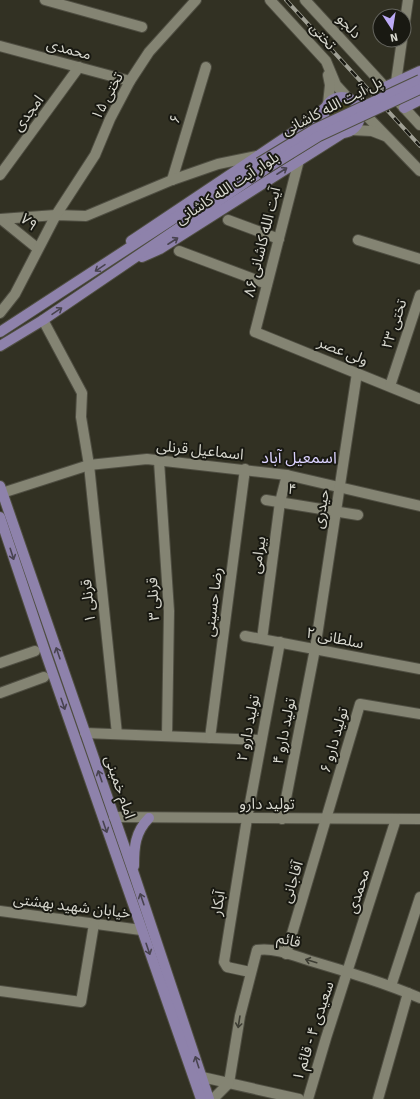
<svg xmlns="http://www.w3.org/2000/svg" width="420" height="1099" viewBox="0 0 420 1099" font-family="Signika,'Noto Sans Arabic',sans-serif">
	<rect width="100%" height="100%" fill="#323123"/>
	<path fill="#413f1c" d="M340,101l9,1 6,7 -4,17 -9,4 -14,-12c-1,-9 3,-15 12,-17z"/>
	<g fill="none" stroke-linecap="round" stroke-linejoin="round">
		<g stroke="#4f4e42" stroke-width="12">
			<g id="minor">
				<polyline points="45,0 142,27"/>
				<polyline points="270,0 326,61 336,85 347,97"/>
				<polyline points="305,0 420,125"/>
				<polyline points="404,28 408,0"/>
				<polyline points="0,46 130,81"/>
				<polyline points="396,82 402,40"/>
				<polyline points="328,104 330,85 328,75"/>
				<polyline points="360,109 420,171"/>
				<polyline points="352,130 372,131 385,136"/>
				<polyline points="299,160 255,332 420,399"/>
				<polyline points="0,175 79,67"/>
				<polyline points="172,180 206,67"/>
				<polyline points="0,219 56,215 86,216 172,180 218,164 257,156"/>
				<polyline points="1,219 37,248"/>
				<polyline points="228,220 279,239"/>
				<polyline points="358,240 420,259"/>
				<polyline points="179,251 267,284"/>
				<polyline points="0,313 15,294 56,215 95,155 110,119 130,81 149,52 196,0"/>
				<polyline points="43,320 82,393 81,417 89,465 117,734"/>
				<polyline points="390,386 420,295"/>
				<polyline points="159,461 169,611 167,736"/>
				<polyline points="2,493 89,465 147,459 287,475 420,506"/>
				<polyline points="266,500 358,515"/>
				<polyline points="245,636 420,669"/>
				<polyline points="262,639 280,502 287,475"/>
				<polyline points="0,663 35,651"/>
				<polyline points="0,693 44,677"/>
				<polyline points="85,733 261,740"/>
				<polyline points="210,738 245,469"/>
				<polyline points="114,817 420,819"/>
				<polyline points="282,819 315,649 357,373"/>
				<polyline points="0,911 141,930"/>
				<polyline points="286,954 360,704 420,714"/>
				<polyline points="250,972 227,967 224,962 247,819 280,642"/>
				<polyline points="391,986 420,897"/>
				<polyline points="0,991 81,1002 94,924"/>
				<polyline points="202,1077 299,1099"/>
				<path d="M229,1083l11,-67 17,-66c17,-3 38,6 54,11 37,11 74,22 109,37"/>
				<polyline points="213,1099 229,1083"/>
				<polyline points="308,1099 326,1038 396,819"/>
				<polyline points="378,1099 408,993"/>
			</g>
		</g>
		<g stroke="#4f4e42" stroke-width="12">
			<g id="major">
				<polyline points="385,87 420,71"/>
				<circle cx="342" cy="115" r="18"/>
				<polyline points="404,108 420,100"/>
				<polyline points="131,241 304,125 325,108"/>
				<polyline points="142,257 160,249 343,133"/>
				<polyline points="0,332 259,163"/>
				<polyline points="0,346 43,320 264,170"/>
				<polyline points="0,486 134,874 209,1099"/>
				<polyline points="0,517 47,657 201,1099"/>
				<path d="M134,866c0,-19 1,-34 15,-48"/>
			</g>
		</g>
		<use href="#minor" stroke="#848473" stroke-width="10"/>
		<use href="#major" stroke="#8e82ab" stroke-width="10"/>
		<g stroke="#a0a095" stroke-width="4">
			<polyline id="rail" points="286,0 420,146"/>
		</g>
		<use href="#rail" stroke="#191912" stroke-width="2.5" stroke-dasharray="8" stroke-linecap="butt"/>
		<g stroke="#4f4e42" stroke-width="12" stroke-linecap="butt">
			<g id="major-bridge">
				<polyline points="259,163 315,129 420,80"/>
				<polyline points="264,170 319,136 420,89"/>
			</g>
		</g>
		<use href="#major-bridge" stroke="#8e82ab" stroke-width="10"/>
	</g>
	<defs><path id="oneway-shaft" d="M-6 0H5M1.5-3L5.5 0L1.5 3" fill="none" stroke-width="1.6" stroke-linecap="round" stroke-linejoin="round"/></defs>
	<g stroke="#48434f">
		<use href="#oneway-shaft" transform="translate(282 171) rotate(-33)"/>
		<use href="#oneway-shaft" transform="translate(173 241) rotate(-33)"/>
		<use href="#oneway-shaft" transform="translate(100 268) rotate(146)"/>
		<use href="#oneway-shaft" transform="translate(57 311) rotate(-34)"/>
		<use href="#oneway-shaft" transform="translate(12 554) rotate(72)"/>
		<use href="#oneway-shaft" transform="translate(58 653) rotate(-109)"/>
		<use href="#oneway-shaft" transform="translate(63 704) rotate(71)"/>
		<use href="#oneway-shaft" transform="translate(100 776) rotate(-109)"/>
		<use href="#oneway-shaft" transform="translate(105 827) rotate(71)"/>
		<use href="#oneway-shaft" transform="translate(142 899) rotate(-109)"/>
		<use href="#oneway-shaft" transform="translate(148 949) rotate(71)"/>
		<use href="#oneway-shaft" transform="translate(197 1062) rotate(-108)"/>
	</g>
	<g stroke="#3e3e34">
		<use href="#oneway-shaft" transform="translate(311 961) rotate(-163)"/>
		<use href="#oneway-shaft" transform="translate(239 1022) rotate(99)"/>
	</g>
	<g text-anchor="middle" stroke-width="4" stroke-linejoin="round" paint-order="stroke">
		<g font-size="15" fill="#d8d8cf" stroke="#191912">
			<text transform="translate(349 26) rotate(47)" y="5">دلجو</text>
			<text transform="translate(323 36) rotate(49)" y="5">تختی</text>
			<text transform="translate(69 49) rotate(15)" y="5">محمدی</text>
			<text transform="translate(107 96) rotate(-62)" y="5">تختی ۱۵</text>
			<text transform="translate(332 106) rotate(-27)" y="5">پل آیت الله کاشانی</text>
			<text transform="translate(28 113) rotate(-53)" y="5">امجدی</text>
			<text transform="translate(175 119) rotate(-73)" y="5">۶</text>
			<text transform="translate(227 188) rotate(-33)" y="5">بلوار آیت الله کاشانی</text>
			<text transform="translate(29 222) rotate(39)" y="5">۷۹</text>
			<text transform="translate(262 242) rotate(-76)" y="5">آیت الله کاشانی ۸۶</text>
			<text transform="translate(394 324) rotate(-72)" y="5">تختی ۲۳</text>
			<text transform="translate(343 351) rotate(22)" y="5">ولی عصر</text>
			<text transform="translate(200 450) rotate(6)" y="5">اسماعیل قرنلی</text>
			<text transform="translate(292 489) rotate(10)" y="5">۴</text>
			<text transform="translate(321 509) rotate(-81)" y="5">حیدری</text>
			<text transform="translate(258 555) rotate(-82)" y="5">بیرامی</text>
			<text transform="translate(153 599) rotate(-93)" y="5">قرنلی ۳</text>
			<text transform="translate(88 601) rotate(-96)" y="5">قرنلی ۱</text>
			<text transform="translate(213 602) rotate(-83)" y="5">رضا حسینی</text>
			<text transform="translate(335 638) rotate(11)" y="5">۲ سلطانی</text>
			<text transform="translate(248 728) rotate(-79)" y="5">تولید دارو ۲</text>
			<text transform="translate(284 731) rotate(-79)" y="5">تولید دارو ۴</text>
			<text transform="translate(334 740) rotate(-74)" y="5">تولید دارو ۶</text>
			<text transform="translate(120 787) rotate(71)" y="5">امام خمینی</text>
			<text x="267" y="809">تولید دارو</text>
			<text transform="translate(292 882) rotate(-73)" y="5">آقاجانی</text>
			<text transform="translate(358 891) rotate(-72)" y="5">محمدی</text>
			<text transform="translate(218 903) rotate(-81)" y="5">آبکار</text>
			<text transform="translate(72 906) rotate(7)" y="5">خیابان شهید بهشتی</text>
			<text transform="translate(289 940) rotate(14)" y="5">قائم</text>
			<text transform="translate(313 1031) rotate(-72)" y="5">سعیدی ۴ - قائم ۱</text>
		</g>
		<g font-size="16" fill="#dbd2fe" stroke="#191912">
			<text x="299" y="463">اسمعیل آباد</text>
		</g>
	</g>
	<g transform="translate(392 28) rotate(168)"><circle r="19" fill="#191912" stroke="#65655e"/>
	<path d="M0-3L7 15L0 10L-7 15Z" fill="#bcaaf6"/>
	<text y="-6" font-size="11" font-weight="bold" text-anchor="middle" fill="#d8d8cf">N</text>
	</g>
</svg>
